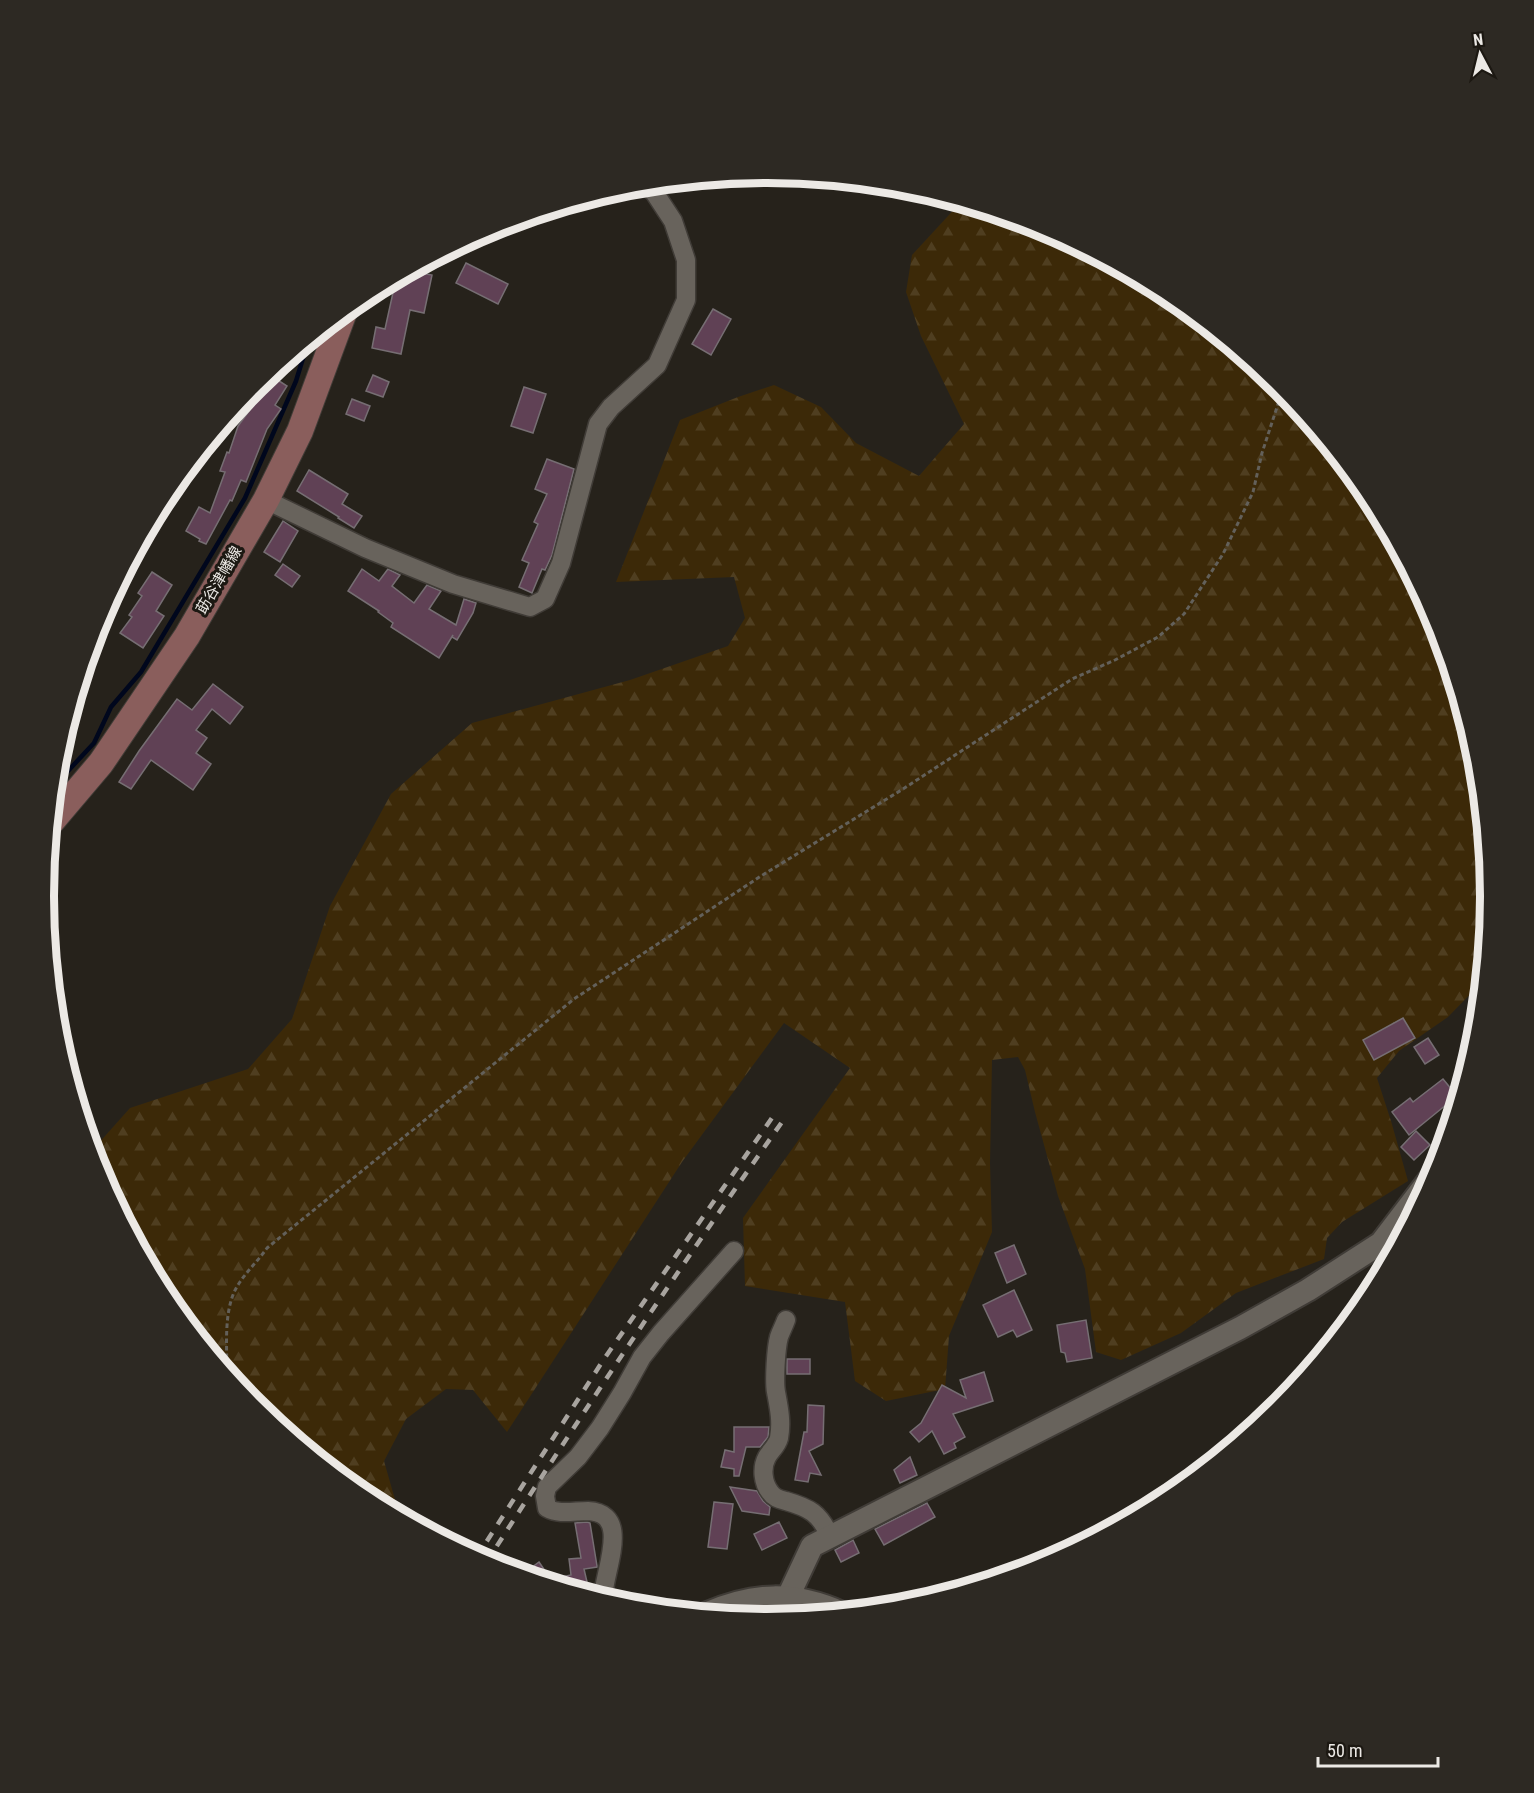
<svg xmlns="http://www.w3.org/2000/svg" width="1534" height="1793" viewBox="0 0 1534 1793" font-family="'Roboto Condensed','Noto Sans JP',sans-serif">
	<defs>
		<pattern id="forest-firs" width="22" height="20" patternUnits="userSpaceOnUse" patternTransform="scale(1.5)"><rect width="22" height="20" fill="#3c2908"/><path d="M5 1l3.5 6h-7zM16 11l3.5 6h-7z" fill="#4f3e20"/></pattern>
	</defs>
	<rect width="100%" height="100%" fill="#26221b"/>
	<polygon fill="url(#forest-firs)" points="960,203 1044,228 1169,295 1279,385 1369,495 1436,620 1477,756 1490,897 1482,982 1448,1017 1399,1051 1377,1078 1391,1121 1408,1181 1342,1222 1327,1238 1324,1259 1236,1293 1181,1333 1121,1360 1096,1352 1085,1269 1058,1196 1035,1112 1025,1070 1018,1057 992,1060 990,1163 992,1232 949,1336 945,1389 886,1401 855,1381 845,1302 745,1286 743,1218 850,1068 784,1023 682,1162 507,1432 473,1390 446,1389 406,1419 384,1461 400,1517 365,1498 255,1408 165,1298 98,1173 96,1165 97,1145 130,1108 248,1069 292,1019 330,906 391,794 472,723 630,680 728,646 745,618 734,577 616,582 680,420 738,397 774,385 821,407 856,443 919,476 964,424 921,336 906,292 912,255"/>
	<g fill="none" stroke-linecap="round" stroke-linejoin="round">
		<g stroke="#00071d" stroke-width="4.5">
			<polyline points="54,786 94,743 111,707 141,672 245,498 296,381 308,342"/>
			<polyline points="1090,1540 1176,1493"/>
		</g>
	</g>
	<g fill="#604155" stroke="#766e73" stroke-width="1.5">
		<polygon points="466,263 508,284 498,304 456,283"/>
		<polygon points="410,271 432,275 424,313 410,310 401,354 372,348 376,327 385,329 396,279"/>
		<polygon points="713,309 731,319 711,355 692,344"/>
		<polygon points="373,375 389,382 383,397 366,391"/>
		<polygon points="273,377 287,386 275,405 281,409 267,429 246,482 241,480 232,501 230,500 206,544 199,541 200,539 186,531 199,507 210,513 225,472 220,471 227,452 229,453 238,426 261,395 262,396"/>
		<polygon points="524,387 546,394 533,433 511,426"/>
		<polygon points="352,399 370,406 364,421 346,414"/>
		<polygon points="547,459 574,469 552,555 545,570 542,569 532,593 519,587 529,563 522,560 538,524 534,522 547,494 535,489"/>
		<polygon points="309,470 348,494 342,504 362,516 354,528 338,518 339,517 297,491"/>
		<polygon points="283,521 298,531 280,562 264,552"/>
		<polygon points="283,564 300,576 292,587 275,575"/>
		<polygon points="362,569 379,581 388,569 400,575 392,586 414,603 427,585 441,591 429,609 456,625 464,599 476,603 473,613 457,640 452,637 453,635 439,658 391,627 393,623 378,612 379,611 348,591"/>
		<polygon points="152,572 172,585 156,611 164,616 143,648 120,633 132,617 129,615 142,596 138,593"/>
		<polygon points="213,684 243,707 230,724 212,709 196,730 207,738 196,753 211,764 193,790 151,760 131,789 119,782 139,751 177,699 192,710"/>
		<polygon points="1403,1018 1415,1038 1374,1060 1363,1040"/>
		<polygon points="1428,1038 1439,1055 1425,1064 1414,1047"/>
		<polygon points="1443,1079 1457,1096 1409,1135 1392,1112 1410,1098 1413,1102"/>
		<polygon points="1416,1131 1430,1145 1414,1160 1401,1147"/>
		<polygon points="1014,1245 1026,1274 1007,1283 995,1253"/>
		<polygon points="1014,1290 1032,1330 1017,1337 1013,1330 998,1337 983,1305"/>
		<polygon points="1086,1320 1092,1358 1067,1362 1065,1353 1061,1352 1057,1325"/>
		<rect x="787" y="1359" width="23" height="15"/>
		<polygon points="984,1372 993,1401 953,1414 965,1437 954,1443 956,1448 944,1454 932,1431 919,1442 910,1432 921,1423 942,1385 966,1398 960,1380"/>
		<polygon points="808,1405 824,1406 823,1444 809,1451 821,1475 810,1473 808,1482 795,1480 804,1432 807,1432"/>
		<polygon points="734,1427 769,1427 768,1437 760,1447 746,1447 739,1476 734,1476 734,1469 721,1467 725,1450 734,1452"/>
		<polygon points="910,1457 917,1475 900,1483 894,1470"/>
		<polygon points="730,1487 757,1491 763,1501 770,1507 769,1515 742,1511"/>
		<polygon points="714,1502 733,1504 727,1549 708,1547"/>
		<polygon points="927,1503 935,1517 884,1545 875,1529"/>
		<polygon points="587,1522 590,1523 597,1566 597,1567 584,1569 590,1595 563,1587 561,1577 571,1575 569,1559 581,1558 575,1523"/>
		<polygon points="779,1522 787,1538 762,1550 754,1534"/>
		<polygon points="853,1540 859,1553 841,1562 835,1550"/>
		<polygon points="539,1562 554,1584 532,1578 527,1571"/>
	</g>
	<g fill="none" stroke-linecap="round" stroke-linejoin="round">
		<g stroke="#403c37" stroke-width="21">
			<g id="minor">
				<polyline points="266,500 365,548 453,584 530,607 545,599 561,563 598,424 611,407 657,365 686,300 686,260 673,221 654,192 645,185"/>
				<path d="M786,1320c-2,6 -5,11 -7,17 -3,11 -5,44 -3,55 3,16 6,30 3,46 -2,8 -8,12 -12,19 -6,11 -4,26 3,35 4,6 9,7 16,9 24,7 33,12 44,35"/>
				<path d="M603,1599c0,-27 30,-86 -15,-88 -14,0 -29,4 -41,-3l-2,-12 2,-9 31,-30 22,-29 22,-35 20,-36 19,-24 73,-82"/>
			</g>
		</g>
		<g stroke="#403c37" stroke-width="26">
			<g id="tertiary">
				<polyline points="788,1597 812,1546 1240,1328 1308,1290 1381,1243 1436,1171"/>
				<path d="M705,1614c49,-21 88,-23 137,-1"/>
			</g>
		</g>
		<g stroke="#403c37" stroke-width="28">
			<polyline id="secondary" points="51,822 101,763 187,636 266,500 300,431 344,312"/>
		</g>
		<path stroke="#63605a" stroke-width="3" stroke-dasharray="4.5 3" stroke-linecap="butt" d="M227,1373c0,-26 -4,-65 11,-88 8,-13 20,-24 29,-37l307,-249 187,-123 142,-87 169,-110 43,-19 43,-23 26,-23 39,-60 30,-62 9,-39 17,-52 2,-13"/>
		<use href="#minor" stroke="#68635c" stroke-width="18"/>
		<use href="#tertiary" stroke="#68635c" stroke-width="22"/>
		<use href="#secondary" stroke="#8a5e5c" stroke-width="26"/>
		<g stroke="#a8a49f" stroke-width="4.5" stroke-dasharray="10 10" stroke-linecap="butt">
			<polyline points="476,1558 604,1359 774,1115"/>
			<path d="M486,1563c96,-150 194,-296 296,-441"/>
		</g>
	</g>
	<g text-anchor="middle" stroke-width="6" stroke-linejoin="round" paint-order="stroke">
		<g font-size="15" fill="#ece9e5" stroke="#1c1812">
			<text transform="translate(219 580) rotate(-60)" y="5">莇谷津幡線</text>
		</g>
	</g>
	<path d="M0 0H1534V1793H0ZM54 896a713 713 0 1 1 1426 0a713 713 0 1 1-1426 0Z" fill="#2d2923" fill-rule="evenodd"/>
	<path fill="none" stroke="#ece9e5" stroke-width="8" d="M54 896a713 713 0 1 1 1426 0a713 713 0 1 1-1426 0Z"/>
	<g transform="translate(1480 54) rotate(353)" stroke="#1c1812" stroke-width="4.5" paint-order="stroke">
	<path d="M0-4.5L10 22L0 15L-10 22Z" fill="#ece9e5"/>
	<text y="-9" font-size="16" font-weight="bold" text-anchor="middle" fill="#ece9e5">N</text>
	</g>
	<path d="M1318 1757v9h120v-9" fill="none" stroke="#ece9e5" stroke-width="3"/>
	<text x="1327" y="1757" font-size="18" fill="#ece9e5" stroke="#1c1812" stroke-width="4.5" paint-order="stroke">50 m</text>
</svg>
